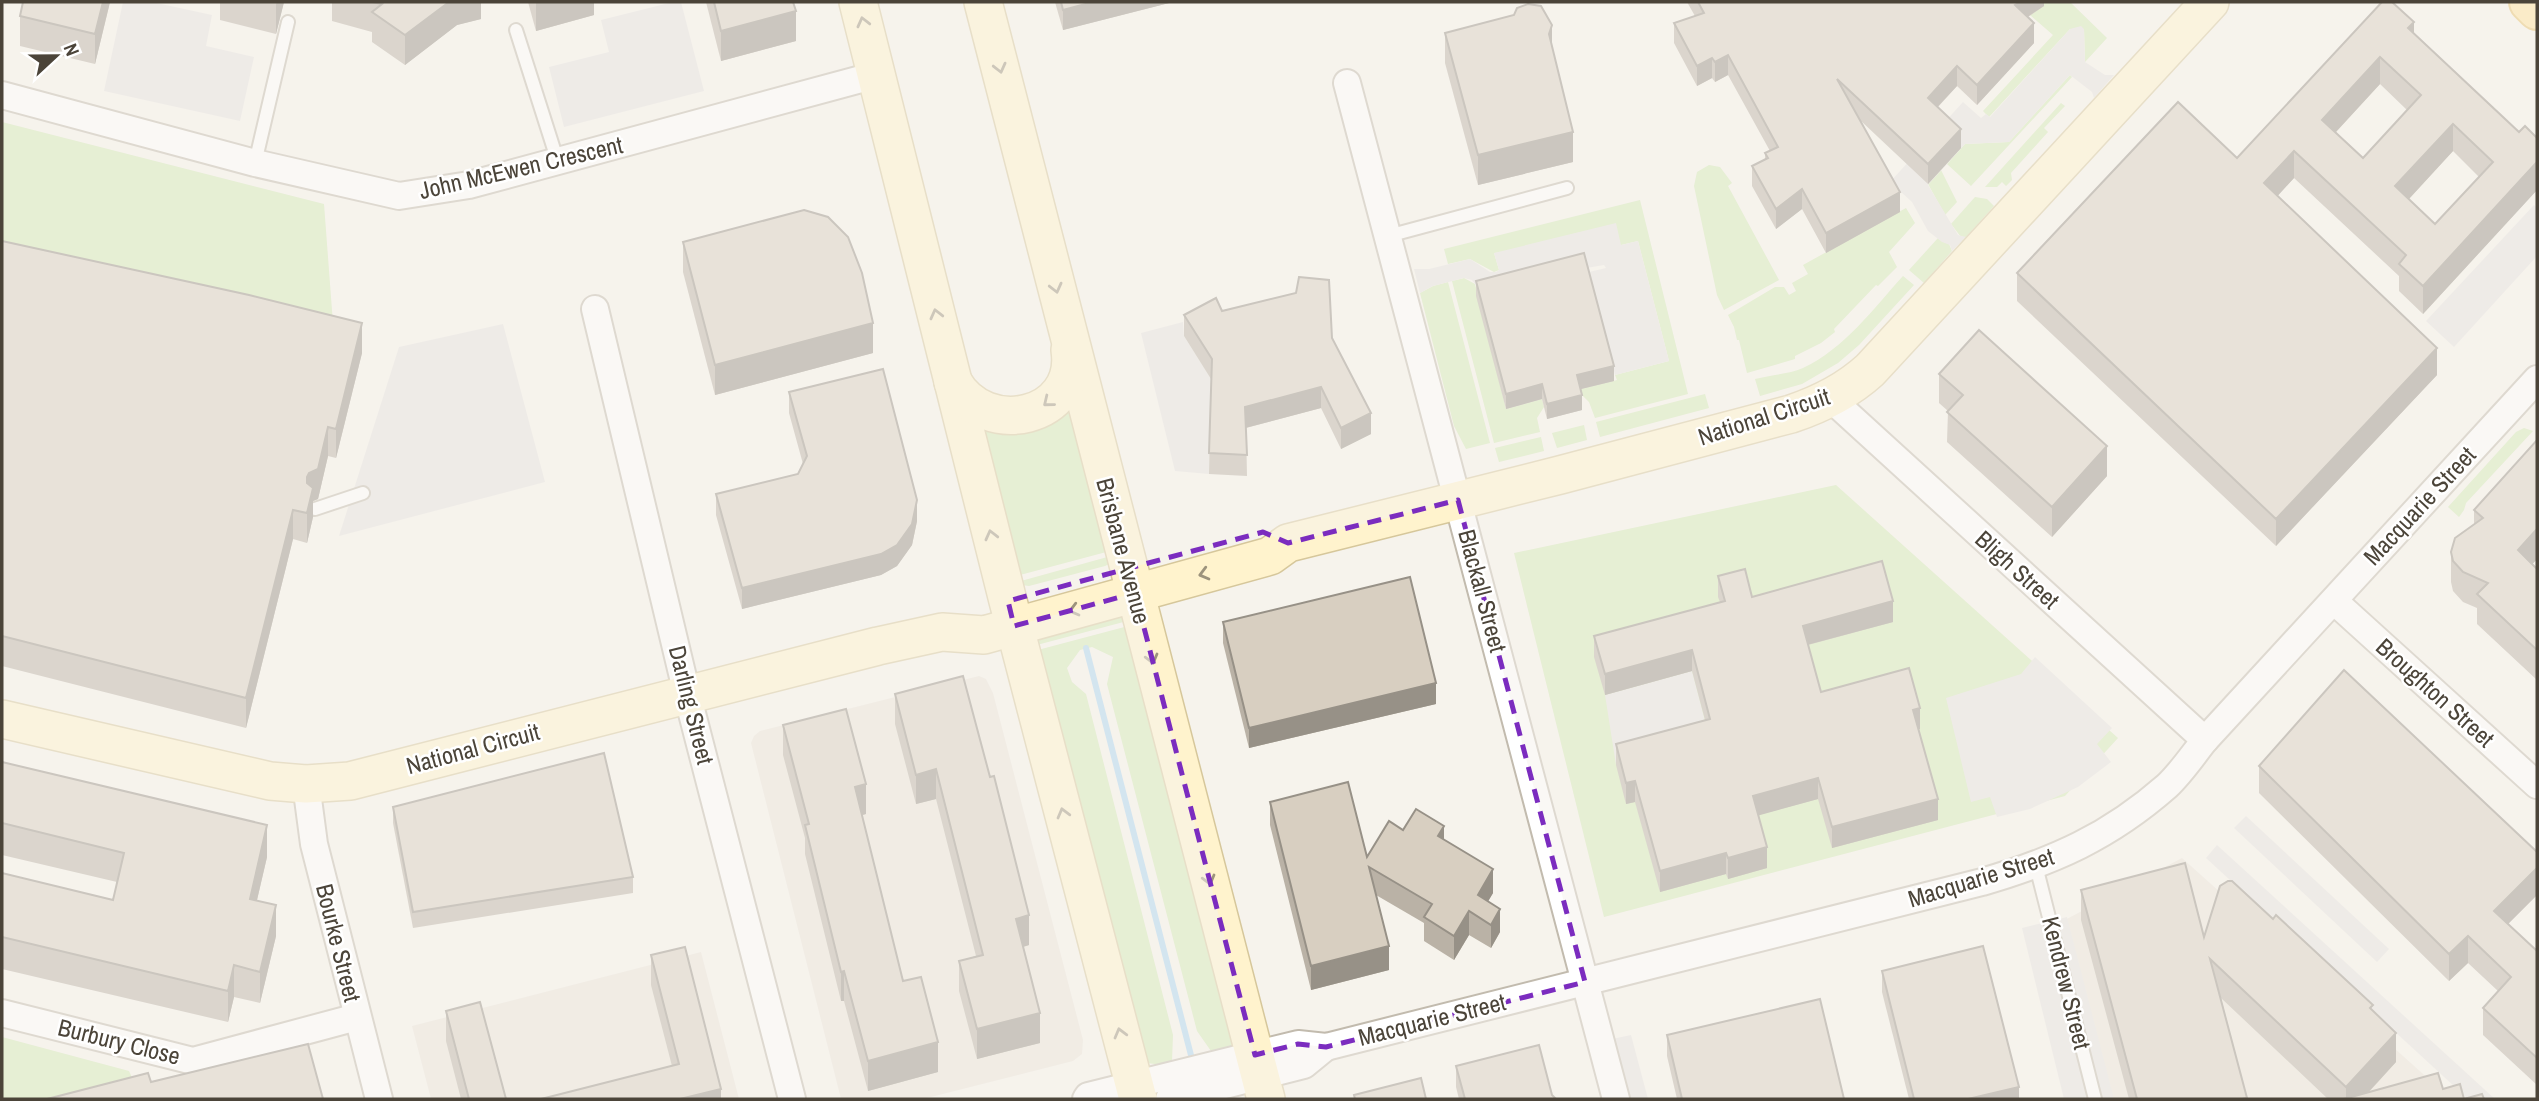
<svg xmlns="http://www.w3.org/2000/svg" width="2539" height="1101" viewBox="0 0 2539 1101" font-family="'Archivo Narrow',sans-serif">
	<rect width="100%" height="100%" fill="#f6f3ec"/>
	<g fill="#eae5da">
		<polygon points="979,676 986,679 993,693 1083,1040 1082,1054 1073,1061 923,1099 841,1099 751,743 754,736 760,731"/>
		<polygon points="2182,858 2451,1099 2109,1099 2063,921"/>
		<polygon points="701,952 739,1099 431,1099 412,1026"/>
	</g>
	<g fill="#d2eab5">
		<polygon points="2039,2 2070,2 2107,38 2085,62 2084,29 2070,29 1989,117 1983,111 2053,35 2030,15 2043,6"/>
		<polygon points="2070,75 2072,77 1971,186 1947,164 1965,144 2009,142"/>
		<polygon points="2061,103 2065,106 2044,128 2048,132 2011,173 2012,180 2006,186 2002,182 1997,187 1985,187"/>
		<polygon points="2,122 324,204 334,337 2,263"/>
		<polygon points="1709,165 1720,167 1732,183 1728,186 1779,280 1724,310 1717,295 1694,186 1697,172"/>
		<polygon points="1941,170 1957,202 1945,215 1928,184"/>
		<polygon points="1975,197 1987,199 1994,206 1966,237 1961,237 1951,224"/>
		<polygon points="1640,200 1688,394 1595,418 1589,402 1577,390 1617,380 1615,375 1669,361 1638,241 1621,245 1494,253 1499,270 1494,272 1470,259 1448,264 1444,249"/>
		<polygon points="1906,208 1915,223 1889,252 1897,267 1878,286 1876,285 1834,329 1835,332 1821,343 1795,356 1795,359 1747,373 1739,340 1737,340 1734,327 1728,315 1775,287 1784,287 1789,295 1796,291 1792,283 1808,274 1803,265"/>
		<polygon points="1938,238 1949,244 1952,251 1924,283 1909,270"/>
		<path d="M1903,276l11,9 -55,60 -21,18 -36,21 -42,12 -5,-17c16,-4 34,-5 48,-11 41,-19 71,-60 100,-92z"/>
		<polygon points="1464,278 1475,284 1506,409 1542,399 1544,407 1537,418 1540,432 1494,443 1452,281"/>
		<polygon points="1448,282 1490,443 1466,449 1454,426 1420,293 1433,286"/>
		<polygon points="1067,394 1110,551 1020,575 980,416"/>
		<polygon points="1705,394 1709,408 1600,437 1596,422"/>
		<polygon points="1584,425 1587,440 1557,448 1552,433"/>
		<polygon points="2524,428 2533,431 2466,503 2464,510 2459,517 2448,507 2516,432"/>
		<polygon points="1541,437 1544,451 1499,462 1495,448"/>
		<polygon points="1836,485 2118,738 2065,796 1604,917 1514,553"/>
		<polygon points="1111,556 1111,563 1105,566 1029,586 1022,585 1021,581"/>
		<polygon points="1125,614 1131,620 1033,646 1033,639"/>
		<polygon points="1132,625 1234,1043 1232,1047 1217,1055 1211,1051 1197,1031 1107,684 1113,657 1092,647 1080,650 1067,668 1072,682 1086,694 1173,1035 1172,1061 1170,1066 1147,1063 1034,651"/>
		<polygon points="2,1037 129,1071 138,1091 108,1099 2,1099"/>
	</g>
	<g fill="#e5e3e0">
		<polygon points="123,2 152,2 212,15 206,46 254,57 240,121 104,91"/>
		<polygon points="673,2 681,2 704,91 564,127 549,67 609,52 601,20"/>
		<polygon points="2081,26 2084,29 2085,62 2105,75 2114,75 2094,98 2092,92 2070,75 2009,142 1965,144 1928,185 1958,235 1966,237 1952,251 1950,245 1942,242 1928,231 1912,202 1890,182 1963,102 1981,118 1986,114 1990,117 2070,29"/>
		<polygon points="2534,205 2537,208 2537,256 2454,347 2426,321"/>
		<polygon points="1616,223 1621,245 1638,241 1669,361 1615,375 1589,272 1606,268 1604,265 1477,287 1472,280 1464,278 1433,286 1420,293 1414,269 1429,269 1470,259 1490,272 1496,272 1499,270 1494,253"/>
		<polygon points="1183,322 1184,336 1212,380 1209,474 1175,471 1141,333"/>
		<polygon points="503,324 545,482 339,536 399,347"/>
		<polygon points="2035,657 2112,728 2097,744 2111,762 2078,787 2030,809 1997,817 1990,797 1971,802 1946,698 2021,674"/>
		<polygon points="1692,671 1710,740 1616,765 1605,695"/>
		<polygon points="2246,816 2389,949 2377,962 2234,828"/>
		<polygon points="2217,845 2495,1099 2468,1099 2206,858"/>
		<polygon points="2067,917 2114,1099 2064,1099 2022,928"/>
		<polygon points="1631,1035 1648,1099 1628,1099 1612,1039"/>
	</g>
	<g fill="none" stroke-linecap="round" stroke-linejoin="round">
		<polyline stroke="#a9d4f2" stroke-width="6" points="1086,648 1193,1063"/>
		<g stroke="#c2bbae" stroke-width="16">
			<g id="lane">
				<polyline points="516,30 558,162"/>
				<polyline points="255,163 288,22"/>
				<polyline points="1388,236 1567,188"/>
				<polyline points="315,509 363,493"/>
				<polyline points="2036,866 2095,1099"/>
			</g>
		</g>
		<g stroke="#c2bbae" stroke-width="30">
			<g id="street">
				<polyline points="1347,83 1616,1099"/>
				<polyline points="2,95 255,163 399,196 469,185 876,75"/>
				<polyline points="595,309 687,694 792,1099"/>
				<polyline points="1830,398 2205,740"/>
				<polyline points="2334,601 2537,785"/>
				<polyline points="306,784 314,844 379,1099"/>
				<polyline points="2,1013 193,1061 357,1017"/>
				<path d="M1086,1099l2,-3 210,-52 28,3 656,-165c72,-21 127,-45 185,-96 14,-13 26,-31 38,-46l332,-361"/>
				<polyline points="1169,1099 1304,1065 1326,1047"/>
			</g>
		</g>
		<g stroke="#d6c79b" stroke-width="40">
			<g id="secondary">
				<polyline points="858,2 1008,601 1138,1099"/>
				<polyline points="983,2 1266,1099"/>
				<path d="M953,382c33,58 127,36 117,-32"/>
				<path d="M2,719l268,62 36,3 44,-3 528,-135 64,-14 42,3 286,-79 18,-13 272,-68 231,-61c30,-10 56,-23 79,-44l340,-368"/>
			</g>
		</g>
		<g stroke="#e6c16a" stroke-width="42">
			<polyline id="primary" points="2529,2 2537,10"/>
		</g>
		<use href="#lane" stroke="#fff" stroke-width="12"/>
		<use href="#street" stroke="#fff" stroke-width="26"/>
		<use href="#secondary" stroke="#fff3cd" stroke-width="37"/>
		<use href="#primary" stroke="#ffe39c" stroke-width="38"/>
	</g>
	<g fill="#bab2a6" fill-rule="evenodd">
		<polygon points="110,2 95,64 20,46 20,16"/>
		<polygon points="220,2 284,2 276,34 220,20"/>
		<polygon points="332,2 481,2 481,19 457,25 405,65 372,42 372,32 332,21"/>
		<polygon points="528,2 594,2 594,15 536,31"/>
		<polygon points="706,2 793,2 796,41 721,61"/>
		<polygon points="1055,2 1173,2 1063,30"/>
		<polygon points="1687,2 2044,2 2044,6 2028,17 2034,43 1977,105 1957,86 1938,107 1961,148 1928,184 1861,121 1900,212 1826,253 1802,209 1776,229 1752,186 1752,166 1765,159 1765,153 1770,151 1728,75 1715,82 1712,78 1697,86 1674,43 1674,23 1695,16"/>
		<polygon points="1445,33 1552,45 1573,162 1478,185 1445,63"/>
		<path d="M2414,33l105,99 18,6v52l-114,124 -24,-23v-15l-105,-98 -17,18 160,179 -161,171 -259,-245v-28l220,-115zM2380,84l27,26 -44,48 -27,-26zM2453,151l26,26 -44,47 -26,-25z"/>
		<polygon points="2,241 362,353 336,458 328,456 318,499 313,501 313,517 307,543 293,539 246,728 2,666"/>
		<polygon points="683,242 873,353 715,395 683,272"/>
		<polygon points="1476,281 1614,381 1581,389 1582,410 1547,419 1542,399 1506,409 1476,296"/>
		<polygon points="1222,311 1332,338 1371,434 1341,449 1321,408 1246,428 1247,476 1209,474 1211,379 1184,336 1184,315"/>
		<polygon points="1939,374 2107,476 2052,537 1947,442 1948,411 1939,403"/>
		<polygon points="789,392 917,521 912,545 897,566 881,575 742,609 716,515 716,494 798,474 803,464 789,413"/>
		<polygon points="2537,440 2537,559 2532,564 2537,569 2537,680 2477,624 2477,608 2463,602 2453,591 2451,582 2451,552 2474,525 2474,510"/>
		<polygon points="1718,576 1752,597 1893,622 1808,645 1821,692 1920,729 1919,729 1938,820 1832,848 1818,799 1758,815 1767,868 1728,879 1726,874 1660,892 1635,802 1626,804 1616,765 1616,744 1705,720 1692,671 1605,695 1594,657 1594,636 1720,602 1718,597"/>
		<polygon points="1223,622 1436,704 1249,748 1223,643"/>
		<polygon points="895,694 1029,945 1023,947 1040,1043 977,1059 959,991 959,961 976,956 936,799 916,804 895,724"/>
		<polygon points="783,725 866,814 862,815 903,981 938,1072 868,1091 844,1001 841,1001 805,854 805,838 783,755"/>
		<polygon points="2,762 267,857 257,900 276,936 260,1003 234,997 228,1022 2,969 2,873 113,900 117,882 2,855"/>
		<polygon points="2259,766 2537,852 2537,895 2508,924 2536,950 2537,948 2537,1085 2483,1035 2483,1008 2498,991 2468,963 2449,981 2259,793"/>
		<polygon points="1270,802 1367,857 1403,830 1444,839 1493,893 1488,901 1500,932 1491,948 1469,935 1454,960 1424,941 1424,923 1376,895 1389,970 1311,990 1270,825"/>
		<polygon points="393,807 633,877 633,893 413,928 393,823"/>
		<polygon points="2081,890 2204,937 2373,1011 2396,1062 2369,1092 2443,1089 2464,1099 2484,1099 2328,1099 2221,998 2247,1099 2129,1099 2081,920"/>
		<polygon points="651,955 721,1099 672,1066 651,985"/>
		<polygon points="1882,971 2019,1099 1909,1099 1882,992"/>
		<polygon points="446,1011 506,1099 461,1099 446,1041"/>
		<polygon points="1667,1035 1844,1099 1677,1099 1667,1056"/>
		<polygon points="1456,1066 1552,1095 1556,1099 1459,1099 1456,1087"/>
	</g>
	<g fill="#979187">
		<polygon points="103,2 110,2 95,64 95,34"/>
		<polygon points="277,2 284,2 276,34 276,4"/>
		<polygon points="449,2 481,2 481,19 457,25 405,65 405,35"/>
		<polygon points="536,2 594,2 594,15 536,31"/>
		<polygon points="1093,2 1173,2 1063,30 1063,10"/>
		<polygon points="2020,2 2044,2 2044,6 2015,25 2015,5"/>
		<polygon points="796,11 796,41 721,61 721,31"/>
		<polygon points="2414,22 2414,50 2408,28"/>
		<polygon points="2034,23 2034,43 1977,105 1977,85"/>
		<polygon points="1552,25 1552,55 1549,34"/>
		<polygon points="1728,55 1728,75 1715,82 1715,62"/>
		<polygon points="2380,57 2380,84 2322,147 2322,120"/>
		<polygon points="1712,58 1712,78 1697,86 1697,66"/>
		<polygon points="1957,66 1957,86 1928,117 1928,98"/>
		<polygon points="2453,124 2453,151 2395,214 2395,186"/>
		<polygon points="1961,129 1961,148 1928,184 1928,164"/>
		<polygon points="1573,132 1573,162 1478,185 1478,155"/>
		<polygon points="2294,151 2294,178 2264,211 2264,183"/>
		<polygon points="2537,162 2537,190 2423,314 2423,286"/>
		<polygon points="1802,189 1802,209 1776,229 1776,209"/>
		<polygon points="1900,192 1900,212 1826,253 1826,233"/>
		<polygon points="362,323 362,353 336,458 336,429"/>
		<polygon points="873,323 873,353 715,395 715,365"/>
		<polygon points="2437,348 2437,375 2276,546 2276,519"/>
		<polygon points="1614,366 1614,381 1577,390 1577,375"/>
		<polygon points="1542,384 1542,399 1506,409 1506,394"/>
		<polygon points="1321,387 1321,408 1245,428 1245,407"/>
		<polygon points="1582,395 1582,410 1547,419 1547,404"/>
		<polygon points="1371,413 1371,434 1341,449 1341,428"/>
		<polygon points="328,427 328,456 318,499 313,501 313,517 307,543 307,477"/>
		<polygon points="2107,446 2107,476 2052,537 2052,507"/>
		<polygon points="917,500 917,521 912,545 897,566 881,575 742,609 742,588"/>
		<polygon points="293,510 293,539 246,728 246,698"/>
		<polygon points="2537,529 2537,559 2518,580 2518,550"/>
		<polygon points="1893,601 1893,622 1803,646 1803,626"/>
		<polygon points="1692,650 1692,671 1605,695 1605,674"/>
		<polygon points="1436,683 1436,704 1249,748 1249,728"/>
		<polygon points="1920,708 1920,729 1913,731 1913,710"/>
		<polygon points="936,769 936,799 916,804 916,775"/>
		<polygon points="1818,778 1818,799 1753,817 1753,796"/>
		<polygon points="1635,781 1635,802 1626,804 1626,783"/>
		<polygon points="866,784 866,814 855,817 855,787"/>
		<polygon points="1938,799 1938,820 1832,848 1832,827"/>
		<polygon points="267,825 267,857 250,930 250,899"/>
		<polygon points="1444,826 1444,850 1438,836"/>
		<polygon points="1767,847 1767,868 1728,879 1728,858"/>
		<polygon points="1726,853 1726,874 1660,892 1660,871"/>
		<polygon points="2537,868 2537,895 2494,938 2494,911"/>
		<polygon points="1493,869 1493,893 1479,917 1478,895"/>
		<polygon points="276,905 276,936 260,1003 260,972"/>
		<polygon points="1500,909 1500,932 1491,948 1491,925"/>
		<polygon points="1469,911 1469,935 1454,960 1454,936"/>
		<polygon points="1029,915 1029,945 1016,949 1016,919"/>
		<polygon points="2468,936 2468,963 2449,981 2449,954"/>
		<polygon points="1389,946 1389,970 1311,990 1311,966"/>
		<polygon points="234,965 234,997 228,1022 228,991"/>
		<polygon points="844,971 844,1001 841,1001 841,972"/>
		<polygon points="1040,1013 1040,1043 977,1059 977,1029"/>
		<polygon points="2396,1033 2396,1062 2362,1099 2346,1099 2346,1087"/>
		<polygon points="938,1042 938,1072 868,1091 868,1061"/>
		<polygon points="2019,1087 2019,1099 1968,1099"/>
		<polygon points="721,1089 721,1099 680,1099"/>
	</g>
	<g fill="#d8cfc1" stroke="#979187" stroke-width="2" fill-rule="evenodd">
		<polygon points="23,2 103,2 95,34 20,16"/>
		<polygon points="372,2 449,2 405,35 372,12 382,4"/>
		<polygon points="714,2 793,2 796,11 721,31"/>
		<polygon points="1061,2 1093,2 1063,10"/>
		<polygon points="1698,2 2020,2 2015,5 2034,23 1977,85 1957,66 1928,98 1961,129 1928,164 1837,79 1900,192 1826,233 1802,189 1776,209 1752,166 1768,158 1765,153 1778,147 1728,55 1715,62 1712,58 1697,66 1674,23 1704,13"/>
		<path d="M2382,2h10l22,20 -6,6 111,104 6,-6 12,12v24l-114,124 -24,-22 7,-9 -112,-104 -30,32 173,165 -161,171 -259,-246 161,-171 59,56zM2380,57l41,38 -58,63 -41,-38zM2453,124l40,38 -58,62 -40,-38z"/>
		<polygon points="1528,4 1541,6 1552,25 1549,34 1573,132 1478,155 1445,33 1514,15 1517,8"/>
		<polygon points="804,210 828,217 848,237 862,273 873,323 715,365 683,242"/>
		<polygon points="2,241 249,295 362,323 336,429 328,427 318,469 309,473 307,477 307,483 313,488 307,513 293,510 246,698 2,636"/>
		<polygon points="1584,253 1614,366 1577,375 1582,395 1547,404 1542,384 1506,394 1476,281"/>
		<polygon points="1299,277 1329,280 1332,338 1371,413 1341,428 1321,387 1245,407 1247,455 1209,453 1212,359 1184,315 1216,298 1222,311 1296,293"/>
		<polygon points="1979,330 2107,446 2052,507 1947,412 1963,395 1939,374"/>
		<polygon points="883,369 917,500 912,524 897,545 881,554 742,588 716,494 798,474 807,456 789,392"/>
		<polygon points="2537,440 2537,529 2518,550 2537,569 2537,650 2477,594 2488,583 2463,572 2453,561 2451,552 2455,538 2483,518 2474,510"/>
		<polygon points="1882,561 1893,601 1803,626 1821,692 1909,668 1920,708 1913,710 1938,799 1832,827 1818,778 1753,796 1767,847 1728,858 1726,853 1660,871 1635,781 1626,783 1616,744 1710,719 1692,650 1605,674 1594,636 1725,601 1718,576 1745,569 1752,597"/>
		<polygon points="1410,577 1436,683 1249,728 1223,622"/>
		<polygon points="2344,670 2537,852 2537,868 2494,911 2536,950 2537,948 2537,1058 2483,1008 2511,977 2468,936 2449,954 2259,766"/>
		<polygon points="963,676 990,777 994,776 1029,915 1016,919 1040,1013 977,1029 959,961 983,955 936,769 916,775 895,694"/>
		<polygon points="846,709 866,784 855,787 903,981 921,977 938,1042 868,1061 844,971 841,972 805,825 809,824 783,725"/>
		<polygon points="604,753 633,877 413,912 393,807"/>
		<polygon points="2,762 267,825 250,899 276,905 260,972 234,965 228,991 2,937 2,873 113,900 124,853 2,823"/>
		<polygon points="1348,782 1367,857 1389,821 1403,830 1416,809 1444,826 1438,836 1493,869 1478,895 1500,909 1491,925 1469,911 1454,936 1424,917 1432,904 1369,867 1389,946 1311,966 1270,802"/>
		<polygon points="2185,863 2204,937 2220,886 2228,881 2232,881 2273,919 2276,915 2373,1005 2370,1008 2396,1033 2346,1087 2210,959 2247,1098 2242,1099 2137,1099 2081,890"/>
		<polygon points="1983,946 2019,1087 1968,1099 1914,1099 1882,971"/>
		<polygon points="685,947 721,1089 680,1099 541,1099 679,1064 651,955"/>
		<polygon points="1820,999 1844,1099 1682,1099 1667,1035"/>
		<polygon points="480,1002 506,1099 469,1099 446,1011"/>
		<polygon points="308,1044 323,1099 47,1099 148,1073 151,1082"/>
		<polygon points="1539,1045 1552,1095 1556,1099 1465,1099 1456,1066"/>
		<polygon points="2438,1073 2443,1089 2460,1084 2464,1099 2482,1094 2484,1099 2344,1099"/>
		<polygon points="1421,1078 1426,1099 1355,1099 1354,1095"/>
	</g>
	<defs><path id="oneway-chevron" d="M-2-3.5L2.5 0L-2 3.5" fill="none" stroke-width="1.6" stroke-linecap="round" stroke-linejoin="round" transform="scale(1.75)"/></defs>
	<g stroke="#9c937c">
		<use href="#oneway-chevron" transform="translate(863 22) rotate(-104)"/>
		<use href="#oneway-chevron" transform="translate(1000 68) rotate(76)"/>
		<use href="#oneway-chevron" transform="translate(1056 288) rotate(76)"/>
		<use href="#oneway-chevron" transform="translate(936 314) rotate(-104)"/>
		<use href="#oneway-chevron" transform="translate(1048 402) rotate(141)"/>
		<use href="#oneway-chevron" transform="translate(991 535) rotate(-104)"/>
		<use href="#oneway-chevron" transform="translate(1204 574) rotate(165)"/>
		<use href="#oneway-chevron" transform="translate(1074 610) rotate(165)"/>
		<use href="#oneway-chevron" transform="translate(1152 659) rotate(75)"/>
		<use href="#oneway-chevron" transform="translate(1063 813) rotate(-105)"/>
		<use href="#oneway-chevron" transform="translate(1209 880) rotate(75)"/>
		<use href="#oneway-chevron" transform="translate(1120 1033) rotate(-105)"/>
	</g>
	<path d="M0 0H2539V1101H0ZM1458,500l127,482 -259,65 -28,-3 -43,11 -120,-462 -121,33 -6,-25 255,-69 25,11z" fill="#f6f3ec" fill-opacity=".55" fill-rule="evenodd"/>
	<path fill="none" stroke="#7b2cbf" stroke-width="5" stroke-dasharray="14 9" stroke-linejoin="round" d="M1458,500l127,482 -259,65 -28,-3 -43,11 -120,-462 -121,33 -6,-25 255,-69 25,11z"/>
	<g text-anchor="middle" stroke-width="5" stroke-linejoin="round" paint-order="stroke">
		<g font-size="24" fill="#4b4439" stroke="#fff">
			<text transform="translate(521 168) rotate(-13)" y="8">John McEwen Crescent</text>
			<text transform="translate(1764 417) rotate(-18)" y="8">National Circuit</text>
			<text transform="translate(2420 506) rotate(-47)" y="8">Macquarie Street</text>
			<text transform="translate(1123 551) rotate(75)" y="8">Brisbane Avenue</text>
			<text transform="translate(2017 570) rotate(42)" y="8">Bligh Street</text>
			<text transform="translate(1482 591) rotate(75)" y="8">Blackall Street</text>
			<text transform="translate(2435 693) rotate(42)" y="8">Broughton Street</text>
			<text transform="translate(691 705) rotate(76)" y="8">Darling Street</text>
			<text transform="translate(473 749) rotate(-15)" y="8">National Circuit</text>
			<text transform="translate(1981 878) rotate(-17)" y="8">Macquarie Street</text>
			<text transform="translate(338 943) rotate(76)" y="8">Bourke Street</text>
			<text transform="translate(2066 983) rotate(76)" y="8">Kendrew Street</text>
			<text transform="translate(1432 1020) rotate(-14)" y="8">Macquarie Street</text>
			<text transform="translate(119 1042) rotate(14)" y="8">Burbury Close</text>
		</g>
	</g>
	<rect width="2539" height="1101" fill="none" stroke="#4b4439" stroke-width="7"/>
	<g transform="translate(56 56) rotate(68)" stroke="#ffffff" stroke-width="5" paint-order="stroke">
	<path d="M0-5L12 26L0 18L-12 26Z" fill="#4b4439"/>
	<text y="-10" font-size="19" font-weight="bold" text-anchor="middle" fill="#4b4439">N</text>
	</g>
</svg>
